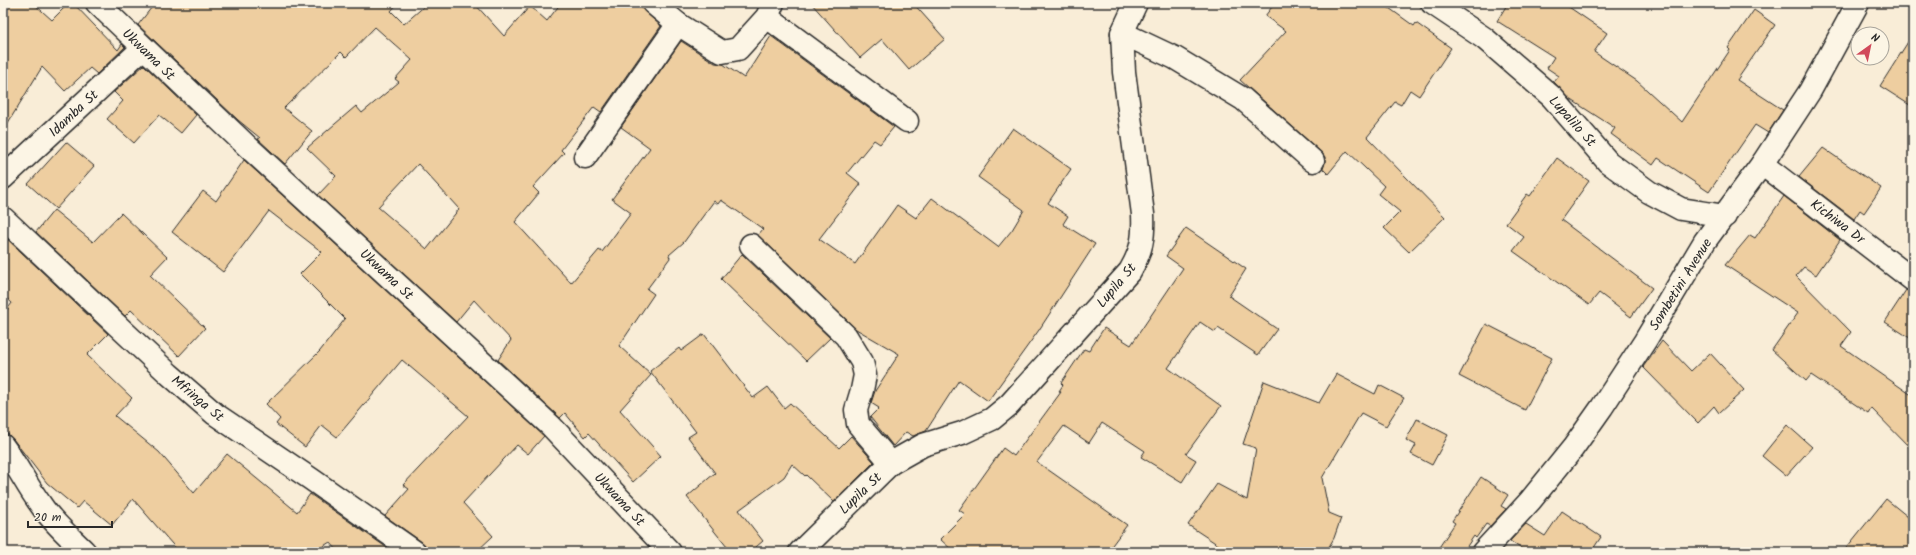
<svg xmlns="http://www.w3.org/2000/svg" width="1916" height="555" viewBox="0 0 1916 555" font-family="Kalam,sans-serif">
	<rect width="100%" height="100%" fill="#f9edd7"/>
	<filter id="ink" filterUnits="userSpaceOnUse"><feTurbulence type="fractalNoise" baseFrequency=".025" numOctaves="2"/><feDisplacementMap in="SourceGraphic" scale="8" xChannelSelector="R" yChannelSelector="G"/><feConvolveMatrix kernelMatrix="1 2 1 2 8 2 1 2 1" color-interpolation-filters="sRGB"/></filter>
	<g filter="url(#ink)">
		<g fill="#eecea0" stroke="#2b2b2b" fill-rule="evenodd">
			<polygon points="3,3 33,3 52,20 69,3 73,3 118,50 122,44 125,47 97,74 90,68 65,91 42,67 3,131"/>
			<path d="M155,3h243l-7,8 13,13 24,-21h46l30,33 26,-30 17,15 14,-18h80l4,9 16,14 -60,86 -7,-5 -33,43 3,3 -31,34 6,6 -24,29 56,61 28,-33 3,2 29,-39 -19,-14 38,-51 -29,-21 60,-86 34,22 8,1 21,14 27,-42 123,91 -14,17 -6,-4 -27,33 14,11 -42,55 36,25 42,-59 19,13 16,-20 66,49 14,-17 12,-20 -46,-33 35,-49 58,41 -23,34 20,13 -5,8 32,20 -56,86 -51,71 -29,-21 -33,51 -13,5 -7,-4 -13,14 -23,-29 9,-9 -8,-5 4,-12 24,-37 -43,-25 -98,-94 5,-6 -42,-29 -3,4 -4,-3 -30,41 -15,13 1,3 -23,31 7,5 -35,52 32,29 -31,35 41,46 -28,26 -44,-49 -4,4 -20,-24 -5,5 -62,-58 13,-20 -37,-40 -18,22 -138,-127 18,-19 -29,-28 49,-42 6,7 37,-31 -4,-3 17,-19 -37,-33 -29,30 -5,-5 -57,56 28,23 -27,33 -27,-25 2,-1 -22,-18 -100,-95zM418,164l41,45 -32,40 -49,-42z"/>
			<polygon points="811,3 913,3 945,39 909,70 882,39 860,58"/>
			<polygon points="1275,3 1382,3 1414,26 1416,23 1451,48 1419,96 1410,90 1401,105 1395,102 1367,137 1445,217 1409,252 1384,228 1400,212 1378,194 1384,186 1347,151 1328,174 1323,169 1325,163 1325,157 1321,152 1240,80 1286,31 1265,16"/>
			<polygon points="1508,3 1563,3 1607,33 1594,52 1637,81 1682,122 1730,50 1728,48 1754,10 1775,25 1737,80 1783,110 1768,133 1755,125 1709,192 1658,158 1653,165 1611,134 1615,128 1570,99 1554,82 1559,76 1547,68 1554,57 1497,21"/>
			<polygon points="1913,34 1913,107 1880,86"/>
			<polygon points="144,65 196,115 181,133 159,115 134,143 107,119 123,101 114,92"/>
			<polygon points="66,142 94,166 56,209 28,184"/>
			<polygon points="1823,148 1881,188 1864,213 1860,210 1854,219 1799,177"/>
			<polygon points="1557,158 1589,181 1561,220 1652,288 1631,317 1599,293 1589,305 1513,251 1524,237 1506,223 1527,194 1530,196"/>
			<polygon points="244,160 544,436 528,454 517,445 463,503 493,536 476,552 427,552 426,546 422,542 385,516 409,489 403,485 468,416 402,360 337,437 322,425 305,447 276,424 280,419 266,404 320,351 345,319 300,274 322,252 269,211 223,272 172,232 203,191 216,201"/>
			<polygon points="1784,196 1840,240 1816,275 1804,267 1796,276 1851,332 1841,346 1913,396 1913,451 1871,408 1868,413 1811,375 1806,381 1772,350 1798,313 1725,265 1750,235 1755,238"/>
			<polygon points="54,210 93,242 121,213 167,257 150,275 205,328 179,356 131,310 125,316 36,232"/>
			<polygon points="1186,228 1246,269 1229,296 1277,329 1258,355 1218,328 1215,332 1200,322 1168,368 1221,406 1186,454 1196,460 1182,482 1141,457 1145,451 1102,423 1089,443 1064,426 1037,462 1127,525 1107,552 954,552 940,539 965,514 959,510 1003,448 1014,456 1061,392 1059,391 1063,385 1061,383 1084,349 1089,351 1104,328 1131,345 1183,268 1166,256"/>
			<polygon points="3,235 108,334 87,355 132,398 115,416 159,452 194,493 227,454 297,512 310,494 393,552 339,552 330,542 314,552 179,552 133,499 112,525 83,501 77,508 47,483 13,439 3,429 3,315 12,303 3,295"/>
			<polygon points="742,254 830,338 806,361 721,279"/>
			<polygon points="1906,290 1913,292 1913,340 1885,322"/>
			<polygon points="1486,324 1552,358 1525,410 1459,376"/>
			<polygon points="704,334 753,398 768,387 784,408 790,403 839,448 851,436 874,462 834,502 806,475 805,476 792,464 784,477 739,510 763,541 750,552 731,552 687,497 715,473 688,437 696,432 650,371 679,348 681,351"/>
			<polygon points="1662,341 1691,371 1710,353 1744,390 1719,413 1714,406 1698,423 1643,367"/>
			<polygon points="1336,374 1375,394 1379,385 1404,398 1386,426 1361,413 1322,478 1329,513 1341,518 1334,538 1326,552 1229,552 1188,525 1217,484 1247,500 1256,448 1243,444 1264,381 1319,403"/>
			<polygon points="1417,419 1448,435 1432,465 1411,454 1416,445 1406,440"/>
			<polygon points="1787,425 1812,447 1786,476 1762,456"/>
			<polygon points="1481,477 1508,495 1501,506 1506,509 1490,526 1486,524 1476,538 1474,536 1463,552 1436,552 1455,523 1452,521"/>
			<polygon points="1886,499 1913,521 1913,552 1843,552"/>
			<polygon points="1562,511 1601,537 1591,552 1526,552 1510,541 1526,524 1545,536"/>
		</g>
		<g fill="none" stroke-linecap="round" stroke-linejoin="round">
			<g stroke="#2b2b2b" stroke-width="25">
				<g id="minor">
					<polyline points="97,3 247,146 551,426 670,552"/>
					<polyline points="653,3 678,24 722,52 738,49 767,17 773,3"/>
					<polyline points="1432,3 1484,38 1552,97 1608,162 1649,192 1681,209 1725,216"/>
					<polyline points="767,17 907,121"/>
					<polyline points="1122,33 1136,3"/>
					<polyline points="585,157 678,24"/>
					<polyline points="1762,164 1913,280"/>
					<polyline points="3,178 143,48"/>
					<polyline points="3,218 169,374 215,414 311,479 415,552"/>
					<polyline points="751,245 846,336 862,362 865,375 862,390 856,410 858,424 891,463"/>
					<path d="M3,446c14,19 24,40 38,59 12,18 29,32 44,47"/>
					<path d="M800,552l91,-89 32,-18 39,-12 30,-14 17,-14 121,-134c12,-21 14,-33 13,-57l-19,-142 -2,-39 53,25 68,41 70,62"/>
					<polyline points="1483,552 1530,501 1573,448 1602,407 1645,341 1705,241 1762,164 1810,91 1858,3"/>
				</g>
			</g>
			<use href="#minor" stroke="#fcf5e5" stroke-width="22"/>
		</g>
	</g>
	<g text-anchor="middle" stroke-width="3" stroke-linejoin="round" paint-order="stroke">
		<g font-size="14" fill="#2b2b2b" stroke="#fcf5e5">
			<text transform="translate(149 54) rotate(44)" y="5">Ukwama St</text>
			<text transform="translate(73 113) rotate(-43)" y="5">Idamba St</text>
			<text transform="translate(1573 121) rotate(48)" y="5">Lupalilo St</text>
			<text transform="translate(1838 221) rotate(37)" y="5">Kichiwa Dr</text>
			<text transform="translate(387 274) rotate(43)" y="5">Ukwama St</text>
			<text transform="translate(1680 284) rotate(-58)" y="5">Sombetini Avenue</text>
			<text transform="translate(1116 285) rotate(-50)" y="5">Lupila St</text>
			<text transform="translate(198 398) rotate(40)" y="5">Mfringa St</text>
			<text transform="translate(860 493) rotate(-44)" y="5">Lupila St</text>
			<text transform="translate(620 499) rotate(47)" y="5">Ukwama St</text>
		</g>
	</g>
	<rect width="1916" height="555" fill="none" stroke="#fcf5e5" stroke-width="16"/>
	<rect x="8" y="8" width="1900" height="539" fill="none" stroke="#2b2b2b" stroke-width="1.5" filter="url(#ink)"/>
	<g transform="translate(1870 46) rotate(33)"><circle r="19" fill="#fcf5e5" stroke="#a8a49b"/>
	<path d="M0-3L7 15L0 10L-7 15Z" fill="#d1495b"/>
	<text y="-6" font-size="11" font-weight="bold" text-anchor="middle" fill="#2b2b2b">N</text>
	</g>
	<path d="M28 521v6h84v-6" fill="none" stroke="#2b2b2b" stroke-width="2"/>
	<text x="34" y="521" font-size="12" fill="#2b2b2b" stroke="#fcf5e5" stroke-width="3" paint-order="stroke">20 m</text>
</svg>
